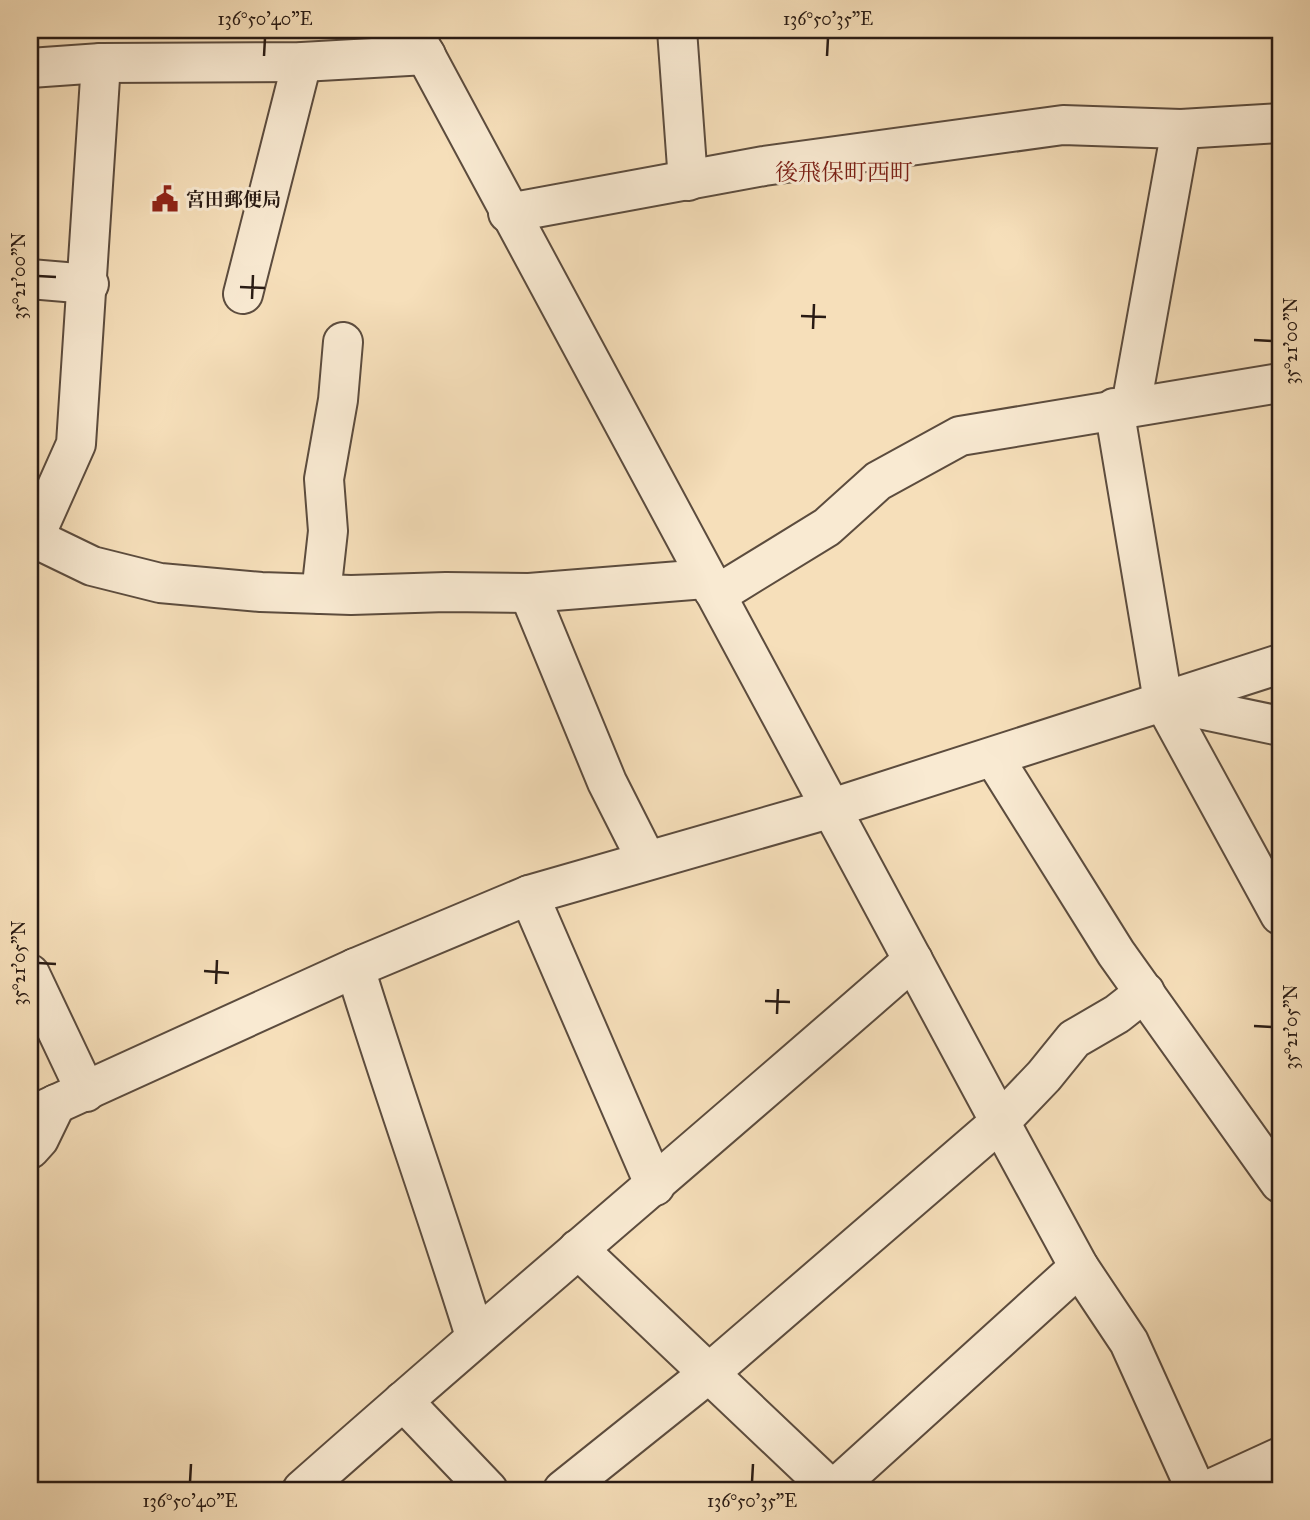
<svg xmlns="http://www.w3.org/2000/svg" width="1310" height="1520" viewBox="0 0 1310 1520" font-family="'IM FELL Great Primer','Noto Serif JP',serif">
	<rect width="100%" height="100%" fill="#f6dfba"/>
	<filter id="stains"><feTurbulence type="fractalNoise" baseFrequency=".00286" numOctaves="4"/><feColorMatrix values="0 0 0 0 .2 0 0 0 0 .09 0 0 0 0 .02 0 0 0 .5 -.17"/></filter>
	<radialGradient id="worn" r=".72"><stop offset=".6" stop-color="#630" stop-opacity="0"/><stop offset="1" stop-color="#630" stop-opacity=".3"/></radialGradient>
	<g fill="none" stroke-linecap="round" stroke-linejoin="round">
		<g stroke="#5c4c3e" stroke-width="42">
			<g id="minor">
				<polyline points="412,30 1000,1122 1079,1267 1129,1342 1196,1490"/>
				<polyline points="677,30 688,181"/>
				<polyline points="30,68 101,63 302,62 426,55"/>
				<polyline points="508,213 764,166 1063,125 1181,129 1280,123"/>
				<polyline points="30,279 89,284"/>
				<polyline points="243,294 302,62"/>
				<polyline points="1131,406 1181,129"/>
				<polyline points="1114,408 1163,701 1280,915"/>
				<polyline points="30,536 92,566 160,583 261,592 351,595 446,592 529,593 705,579"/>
				<polyline points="34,538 76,444 101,63"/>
				<polyline points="713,590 731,586 827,527 878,481 960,436 1280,383"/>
				<polyline points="529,593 607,782 646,859"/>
				<polyline points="321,594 328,531 324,479 338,400 343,342"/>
				<polyline points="1166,702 1280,726"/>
				<polyline points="994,758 1116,953 1280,1183"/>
				<polyline points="529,895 655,1186"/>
				<path d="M355,968c38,124 82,245 120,368"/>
				<polyline points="30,974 86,1092"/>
				<polyline points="30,1116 355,968 529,895 832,808 1280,664"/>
				<polyline points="30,1149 39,1139 56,1104"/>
				<polyline points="578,1249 832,1490"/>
				<polyline points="403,1401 488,1490"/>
				<path d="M302,1490c202,-179 408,-352 611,-530"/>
				<polyline points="563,1490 708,1374 1000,1122 1044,1076 1074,1039 1117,1014 1145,992"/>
				<polyline points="833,1490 1079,1267"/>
				<polyline points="1208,1490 1280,1457"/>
			</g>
		</g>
		<use href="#minor" stroke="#f9ead2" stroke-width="38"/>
	</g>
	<path fill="none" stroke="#291b14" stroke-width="2.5" d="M264,56l1,-18M827,56l1,-18M38,276l18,1M240,287l25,1M252,299l1,-24M801,316l25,1M813,329l1,-25M1254,340l18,1M38,963l18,1M204,971l25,2M216,984l1,-24M765,1001l25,1M777,1014l1,-25M1254,1026l18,1M190,1482l1,-18M752,1482l1,-18"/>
	<defs>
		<g id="civic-bare" transform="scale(2.1)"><path d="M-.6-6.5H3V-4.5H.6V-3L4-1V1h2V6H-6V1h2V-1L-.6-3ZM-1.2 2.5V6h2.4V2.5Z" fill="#8f2418" stroke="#f9ead2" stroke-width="2.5" paint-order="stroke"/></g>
	</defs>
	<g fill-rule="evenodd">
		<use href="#civic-bare" x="165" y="199"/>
	</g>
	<g text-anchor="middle" stroke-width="6" stroke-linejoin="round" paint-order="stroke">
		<g font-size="19" font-weight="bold" fill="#291b14" stroke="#f9ead2" text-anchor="start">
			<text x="186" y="206">宮田郵便局</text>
		</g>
		<g font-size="23" fill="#7a1f14" stroke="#f9ead2">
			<text x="844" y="180">後飛保町西町</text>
		</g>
	</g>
	<rect width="1310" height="1520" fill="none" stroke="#f6dfba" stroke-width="77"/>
	<rect x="38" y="38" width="1234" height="1444" fill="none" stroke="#291b14" stroke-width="2.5"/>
	<g font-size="18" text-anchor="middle" fill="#291b14">
		<text x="265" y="25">136°50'40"E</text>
		<text x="828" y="25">136°50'35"E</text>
		<text transform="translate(19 276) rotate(-90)" y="6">35°21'00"N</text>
		<text transform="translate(1291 341) rotate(-90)" y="6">35°21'00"N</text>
		<text transform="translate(19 963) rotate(-90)" y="6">35°21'05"N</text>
		<text transform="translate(1291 1027) rotate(-90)" y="6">35°21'05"N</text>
		<text x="190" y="1507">136°50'40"E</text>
		<text x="752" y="1507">136°50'35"E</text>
	</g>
	<rect width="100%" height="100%" filter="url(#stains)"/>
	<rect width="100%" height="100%" fill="url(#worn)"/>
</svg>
